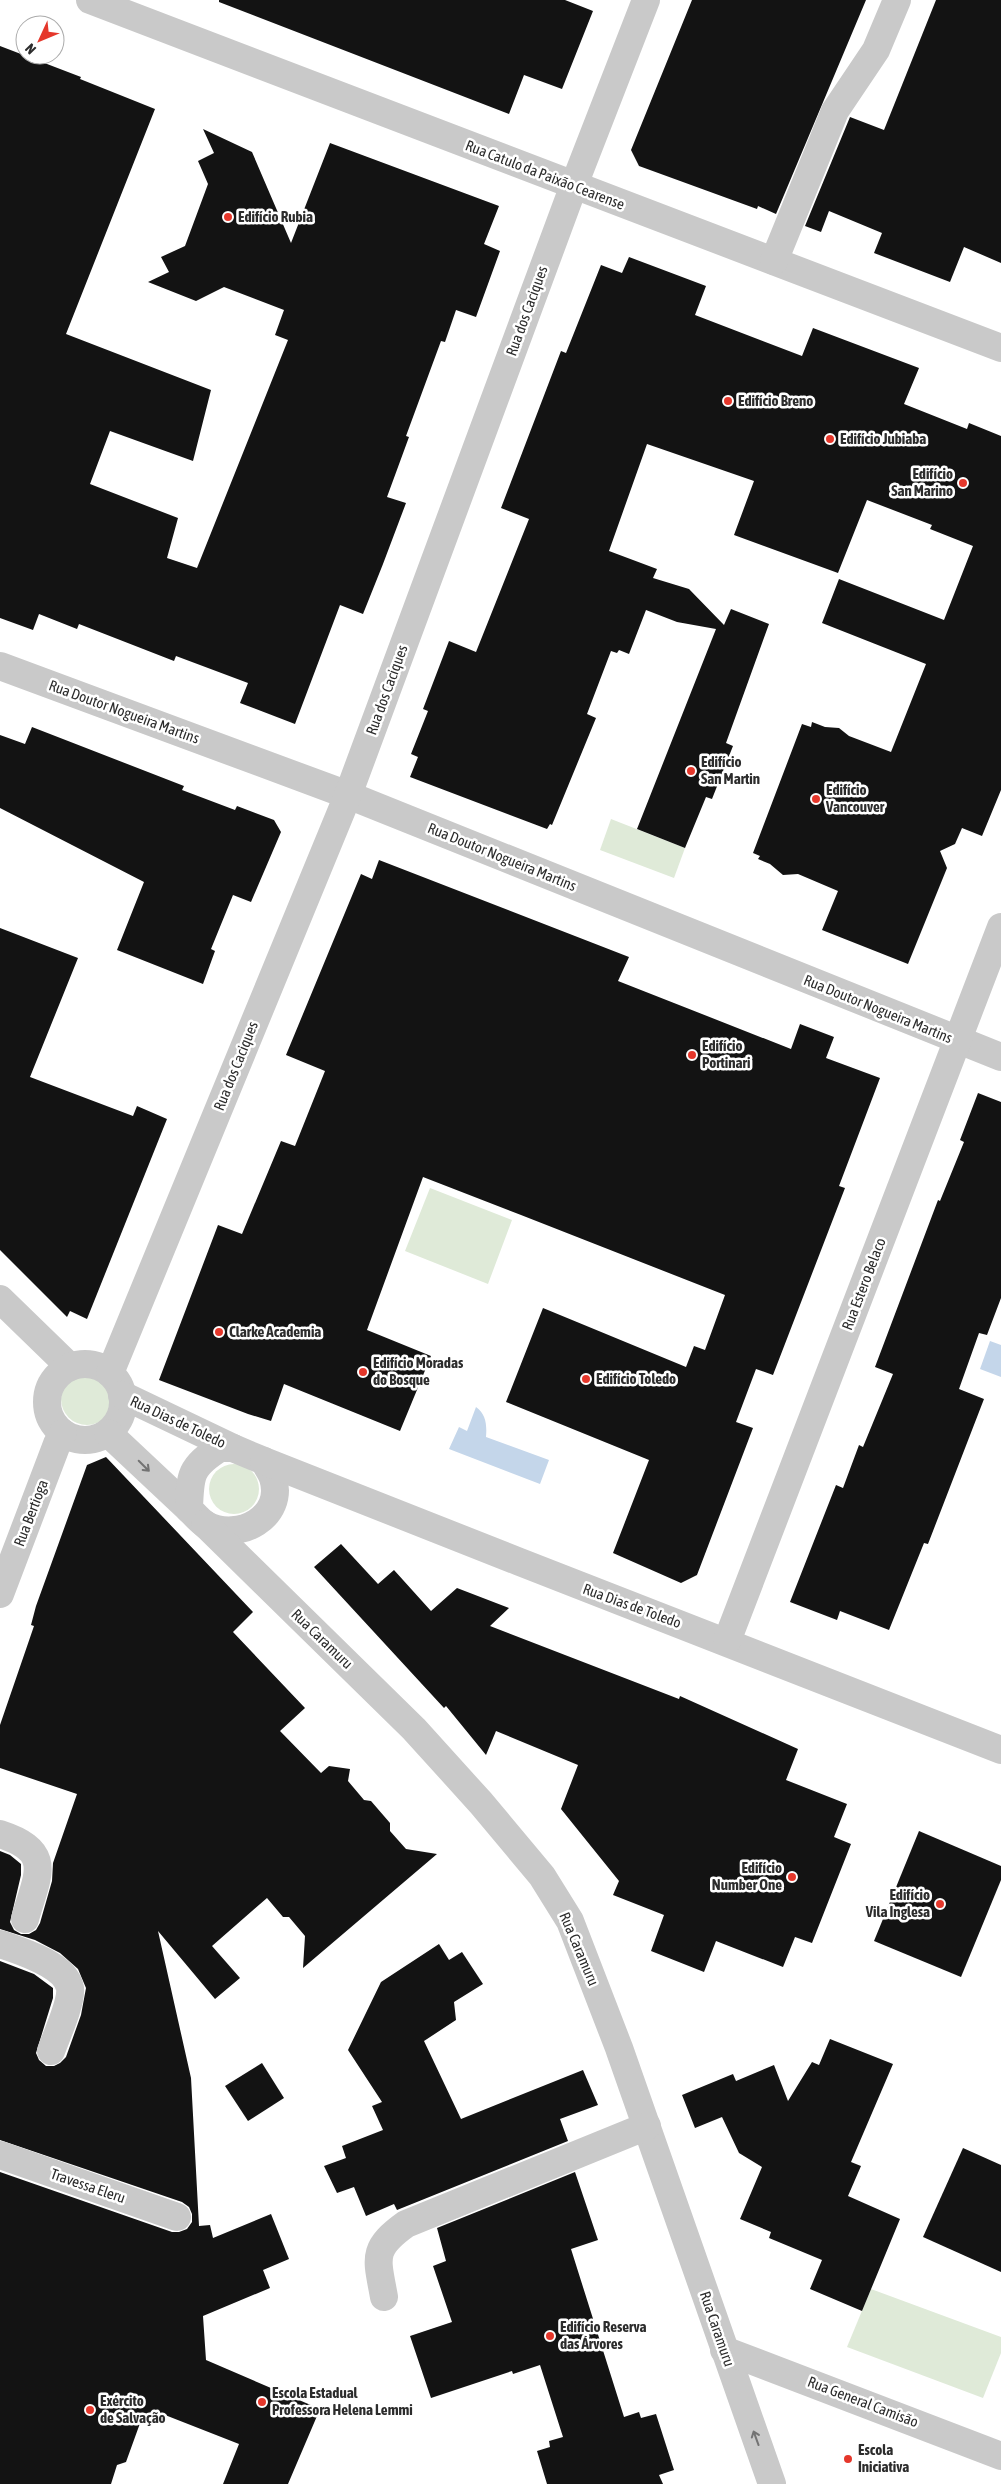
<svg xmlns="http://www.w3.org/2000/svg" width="1001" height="2484" viewBox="0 0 1001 2484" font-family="'Asap Condensed',sans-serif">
	<rect width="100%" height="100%" fill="#fff"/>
	<g fill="#dfead8">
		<polygon points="611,819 685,848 674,878 600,850"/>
		<polygon points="430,1188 512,1220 488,1284 405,1251"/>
		<circle cx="87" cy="1399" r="26"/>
		<circle cx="234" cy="1489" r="25"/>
		<polygon points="871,2289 1001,2337 1001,2353 983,2398 847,2347"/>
	</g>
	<g fill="#c4d6ea">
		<polygon points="990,1341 1001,1345 1001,1377 980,1369"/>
		<path d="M476,1407c10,7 11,18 10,30l63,23 -9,24 -91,-35 10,-22 8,4z"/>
	</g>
	<g fill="#131313">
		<polygon points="219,0 565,0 593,11 562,89 524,75 509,114 219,2"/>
		<polygon points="692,0 866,0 776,214 758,206 757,209 639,166 631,150"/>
		<polygon points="936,0 1001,0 1001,263 964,247 950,282 874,253 882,233 829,211 821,232 805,226 850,117 884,130"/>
		<polygon points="0,46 81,77 80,79 155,109 66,334 211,390 193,461 110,431 90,484 178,518 167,558 197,568 288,340 275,335 284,310 224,287 196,301 148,282 169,272 161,257 185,246 208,184 198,161 214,153 203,129 252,152 291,243 330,143 499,206 484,244 500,251 476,317 456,310 445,342 441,341 406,436 409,437 387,497 406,503 383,564 363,614 340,605 295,724 240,703 248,683 176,656 174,661 79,624 77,629 39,614 33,630 0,618"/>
		<polygon points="629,257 706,286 695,315 802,356 813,328 919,368 904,404 967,429 969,423 1001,436 1001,790 982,836 962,828 955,844 940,851 947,868 908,964 822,930 838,891 798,874 783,875 770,864 758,859 760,856 753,853 802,724 811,727 812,722 825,727 839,728 849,736 891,752 926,664 822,623 839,579 944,620 973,546 930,529 932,525 867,500 838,573 734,535 754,481 647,444 609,551 657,569 653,578 689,589 724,625 731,609 769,624 726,743 733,746 712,799 706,797 685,848 637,829 716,629 677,622 646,610 629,654 619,650 617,653 611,651 587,714 596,718 552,825 550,824 547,829 410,777 418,757 411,754 428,711 423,709 449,641 476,652 529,519 501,508 561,351 566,353 601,265 622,273"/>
		<polygon points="32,727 184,786 182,790 235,810 237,806 274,820 281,832 251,902 233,895 211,949 215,951 203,984 117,950 144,882 0,808 0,735 25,744"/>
		<polygon points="379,860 629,957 618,981 791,1049 800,1024 834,1037 826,1058 880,1078 839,1186 845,1188 773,1375 756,1369 736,1422 753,1428 697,1575 681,1583 613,1553 649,1460 506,1402 543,1308 686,1367 694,1346 705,1350 725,1295 521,1215 423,1177 367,1330 431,1356 400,1431 284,1384 271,1421 248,1414 159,1380 218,1225 242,1234 281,1141 295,1146 325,1071 286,1055 361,874 372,879"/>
		<polygon points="0,928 78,958 30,1077 133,1116 137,1106 167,1119 87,1319 70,1311 67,1317 0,1250"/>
		<polygon points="978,1093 1001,1102 1001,1298 987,1335 979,1333 959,1389 984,1399 928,1544 924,1543 889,1630 840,1611 837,1620 790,1602 836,1485 843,1488 859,1445 863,1447 893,1374 875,1367 938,1200 940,1201 964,1142 960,1140"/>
		<polygon points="106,1457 253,1612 233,1632 305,1708 280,1731 321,1773 329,1766 350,1769 348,1781 364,1800 371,1801 390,1823 390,1831 406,1849 437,1854 303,1968 305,1936 289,1917 283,1917 267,1898 212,1946 240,1978 215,1999 158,1931 191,2078 199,2226 210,2225 213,2238 271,2214 289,2259 263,2270 270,2288 203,2316 206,2360 320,2409 288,2484 223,2484 239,2444 165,2415 163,2421 143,2415 126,2462 117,2465 111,2484 0,2484 0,2172 172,2232 179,2232 187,2229 192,2222 192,2214 189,2207 182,2202 0,2140 0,1961 34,1974 53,1988 53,1998 36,2053 39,2060 46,2066 54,2066 60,2063 66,2057 81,2015 86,1988 78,1969 60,1953 35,1940 0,1929 0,1851 10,1855 21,1864 21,1875 10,1922 14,1930 21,1934 29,1934 36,1930 40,1923 52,1881 53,1863 77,1794 0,1768 0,1725 34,1626 31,1625 36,1606 87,1465"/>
		<polygon points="341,1544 378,1584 394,1570 431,1611 457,1588 509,1608 490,1626 679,1699 680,1696 798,1749 786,1780 847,1804 834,1837 851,1844 812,1943 795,1937 783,1967 716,1941 704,1972 651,1951 664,1915 613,1895 619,1881 561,1809 578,1765 496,1731 486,1755 446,1706 444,1708 314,1567"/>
		<polygon points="919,1831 1001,1866 1001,1880 961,1977 874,1941"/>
		<polygon points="439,1944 449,1960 462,1952 483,1984 454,2002 456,2020 424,2041 461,2119 583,2070 598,2105 560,2119 568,2141 397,2210 394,2204 366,2216 354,2187 337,2193 324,2166 346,2158 342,2146 383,2130 372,2106 382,2102 348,2050 381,1982"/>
		<polygon points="830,2039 893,2064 851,2162 861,2166 848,2196 900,2219 862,2311 810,2289 822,2260 769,2238 771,2232 740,2219 762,2167 739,2153 722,2117 695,2128 682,2095 733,2074 736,2081 774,2065 788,2101 812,2062 819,2065"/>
		<polygon points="262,2063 284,2098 248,2121 225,2086"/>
		<polygon points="963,2148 1001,2165 1001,2272 923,2237"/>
		<polygon points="575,2172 598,2240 571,2249 624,2417 639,2412 641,2418 656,2414 674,2470 659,2475 663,2484 547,2484 537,2451 550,2447 549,2441 563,2437 540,2365 513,2374 512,2371 431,2398 410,2336 452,2322 433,2266 446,2261 437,2228"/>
	</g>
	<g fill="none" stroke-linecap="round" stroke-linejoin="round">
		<g stroke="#c9c9c9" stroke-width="28">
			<polyline points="90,0 1001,348"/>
			<polyline points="774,261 835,111 876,50 897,0"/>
			<polyline points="0,666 348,795 1001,1057"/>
			<polyline points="0,1299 70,1367"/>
			<circle cx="85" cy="1402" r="38"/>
			<polyline points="110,1373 348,795 574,185 646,0"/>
			<polyline points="122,1395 233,1448"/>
			<polyline points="108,1433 189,1509"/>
			<path d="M220,1448h13l31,13c3,6 7,11 9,17 12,39 -34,64 -67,47 -6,-4 -12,-11 -17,-16 1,-34 1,-42 31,-61z"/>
			<path d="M264,1461c245,98 492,192 737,289"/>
			<polyline points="205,1524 414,1729 481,1803 542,1876 570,1921 619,2048 772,2484"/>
			<polyline points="0,1594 57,1444 63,1433"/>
			<polyline points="727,1641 1001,927"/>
			<path d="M0,1834c55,18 37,41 25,85"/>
			<path d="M0,1944c20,7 65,20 70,44 2,14 -14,49 -19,63"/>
			<polyline points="0,2155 177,2217"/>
			<path d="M384,2297c-7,-39 -13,-48 22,-73l241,-98"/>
			<polyline points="724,2350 1001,2456"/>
		</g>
	</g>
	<defs><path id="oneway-shaft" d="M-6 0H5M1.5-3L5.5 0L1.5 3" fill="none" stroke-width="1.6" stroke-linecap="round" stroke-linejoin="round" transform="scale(1.25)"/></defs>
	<g stroke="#737373">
		<use href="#oneway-shaft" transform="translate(144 1466) rotate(45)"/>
		<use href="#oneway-shaft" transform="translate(756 2438) rotate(-110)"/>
	</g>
	<g fill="#e5372b" stroke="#fff" stroke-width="2">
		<circle cx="228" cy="217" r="5"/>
		<circle cx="728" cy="401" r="5"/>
		<circle cx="830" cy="439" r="5"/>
		<circle cx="963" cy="483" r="5"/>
		<circle cx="691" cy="771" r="5"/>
		<circle cx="816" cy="799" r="5"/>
		<circle cx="692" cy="1055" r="5"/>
		<circle cx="219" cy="1332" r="5"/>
		<circle cx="363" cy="1372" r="5"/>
		<circle cx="586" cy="1379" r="5"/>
		<circle cx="792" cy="1877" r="5"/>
		<circle cx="940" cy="1904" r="5"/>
		<circle cx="550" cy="2336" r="5"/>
		<circle cx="262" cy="2402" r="5"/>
		<circle cx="90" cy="2410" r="5"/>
		<circle cx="848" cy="2459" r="5"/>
	</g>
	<g text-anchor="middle" stroke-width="5" stroke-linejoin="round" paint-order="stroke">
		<g font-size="15" fill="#2c2c2c" stroke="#fff">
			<text transform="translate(545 175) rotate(21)" y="5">Rua Catulo da Paixão Cearense</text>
			<text transform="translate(527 311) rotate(-70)" y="5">Rua dos Caciques</text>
			<text transform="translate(387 690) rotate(-70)" y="5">Rua dos Caciques</text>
			<text transform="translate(124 712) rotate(20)" y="5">Rua Doutor Nogueira Martins</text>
			<text transform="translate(502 857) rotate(22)" y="5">Rua Doutor Nogueira Martins</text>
			<text transform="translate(878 1009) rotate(22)" y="5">Rua Doutor Nogueira Martins</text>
			<text transform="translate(236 1066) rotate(-68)" y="5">Rua dos Caciques</text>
			<text transform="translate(864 1284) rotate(-69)" y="5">Rua Estero Belaco</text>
			<text transform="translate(178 1422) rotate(25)" y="5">Rua Dias de Toledo</text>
			<text transform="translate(31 1513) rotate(-69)" y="5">Rua Bertioga</text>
			<text transform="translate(632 1606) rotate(20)" y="5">Rua Dias de Toledo</text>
			<text transform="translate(322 1639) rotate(44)" y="5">Rua Caramuru</text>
			<text transform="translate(579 1949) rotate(67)" y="5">Rua Caramuru</text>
			<text transform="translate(88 2186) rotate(19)" y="5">Travessa Eleru</text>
			<text transform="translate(717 2329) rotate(71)" y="5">Rua Caramuru</text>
			<text transform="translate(863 2402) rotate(21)" y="5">Rua General Camisão</text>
		</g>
		<g font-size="15" font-weight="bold" fill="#2c2c2c" stroke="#fff" text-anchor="start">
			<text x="238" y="222">Edifício Rubia</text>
			<text x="738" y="406">Edifício Breno</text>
			<text x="840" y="444">Edifício Jubiaba</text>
			<text x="953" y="479" text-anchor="end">Edifício<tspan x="953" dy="17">San Marino</tspan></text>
			<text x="701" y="767">Edifício<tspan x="701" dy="17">San Martin</tspan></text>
			<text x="826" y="795">Edifício<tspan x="826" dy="17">Vancouver</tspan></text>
			<text x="702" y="1051">Edifício<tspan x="702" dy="17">Portinari</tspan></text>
			<text x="229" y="1337">Clarke Academia</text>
			<text x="373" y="1368">Edifício Moradas<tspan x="373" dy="17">do Bosque</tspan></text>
			<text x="596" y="1384">Edifício Toledo</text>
			<text x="782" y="1873" text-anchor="end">Edifício<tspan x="782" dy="17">Number One</tspan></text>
			<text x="930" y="1900" text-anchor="end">Edifício<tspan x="930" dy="17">Vila Inglesa</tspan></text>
			<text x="560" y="2332">Edifício Reserva<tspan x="560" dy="17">das Árvores</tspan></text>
			<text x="272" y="2398">Escola Estadual<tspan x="272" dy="17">Professora Helena Lemmi</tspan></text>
			<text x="100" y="2406">Exército<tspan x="100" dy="17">de Salvação</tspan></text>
			<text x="858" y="2455">Escola<tspan x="858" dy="17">Iniciativa</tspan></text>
		</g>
	</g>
	<g transform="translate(40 40) rotate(226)"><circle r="24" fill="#ffffff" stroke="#ababab"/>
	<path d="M0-4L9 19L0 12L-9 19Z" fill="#e5372b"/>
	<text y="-8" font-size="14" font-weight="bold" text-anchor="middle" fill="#2c2c2c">N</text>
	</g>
</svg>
